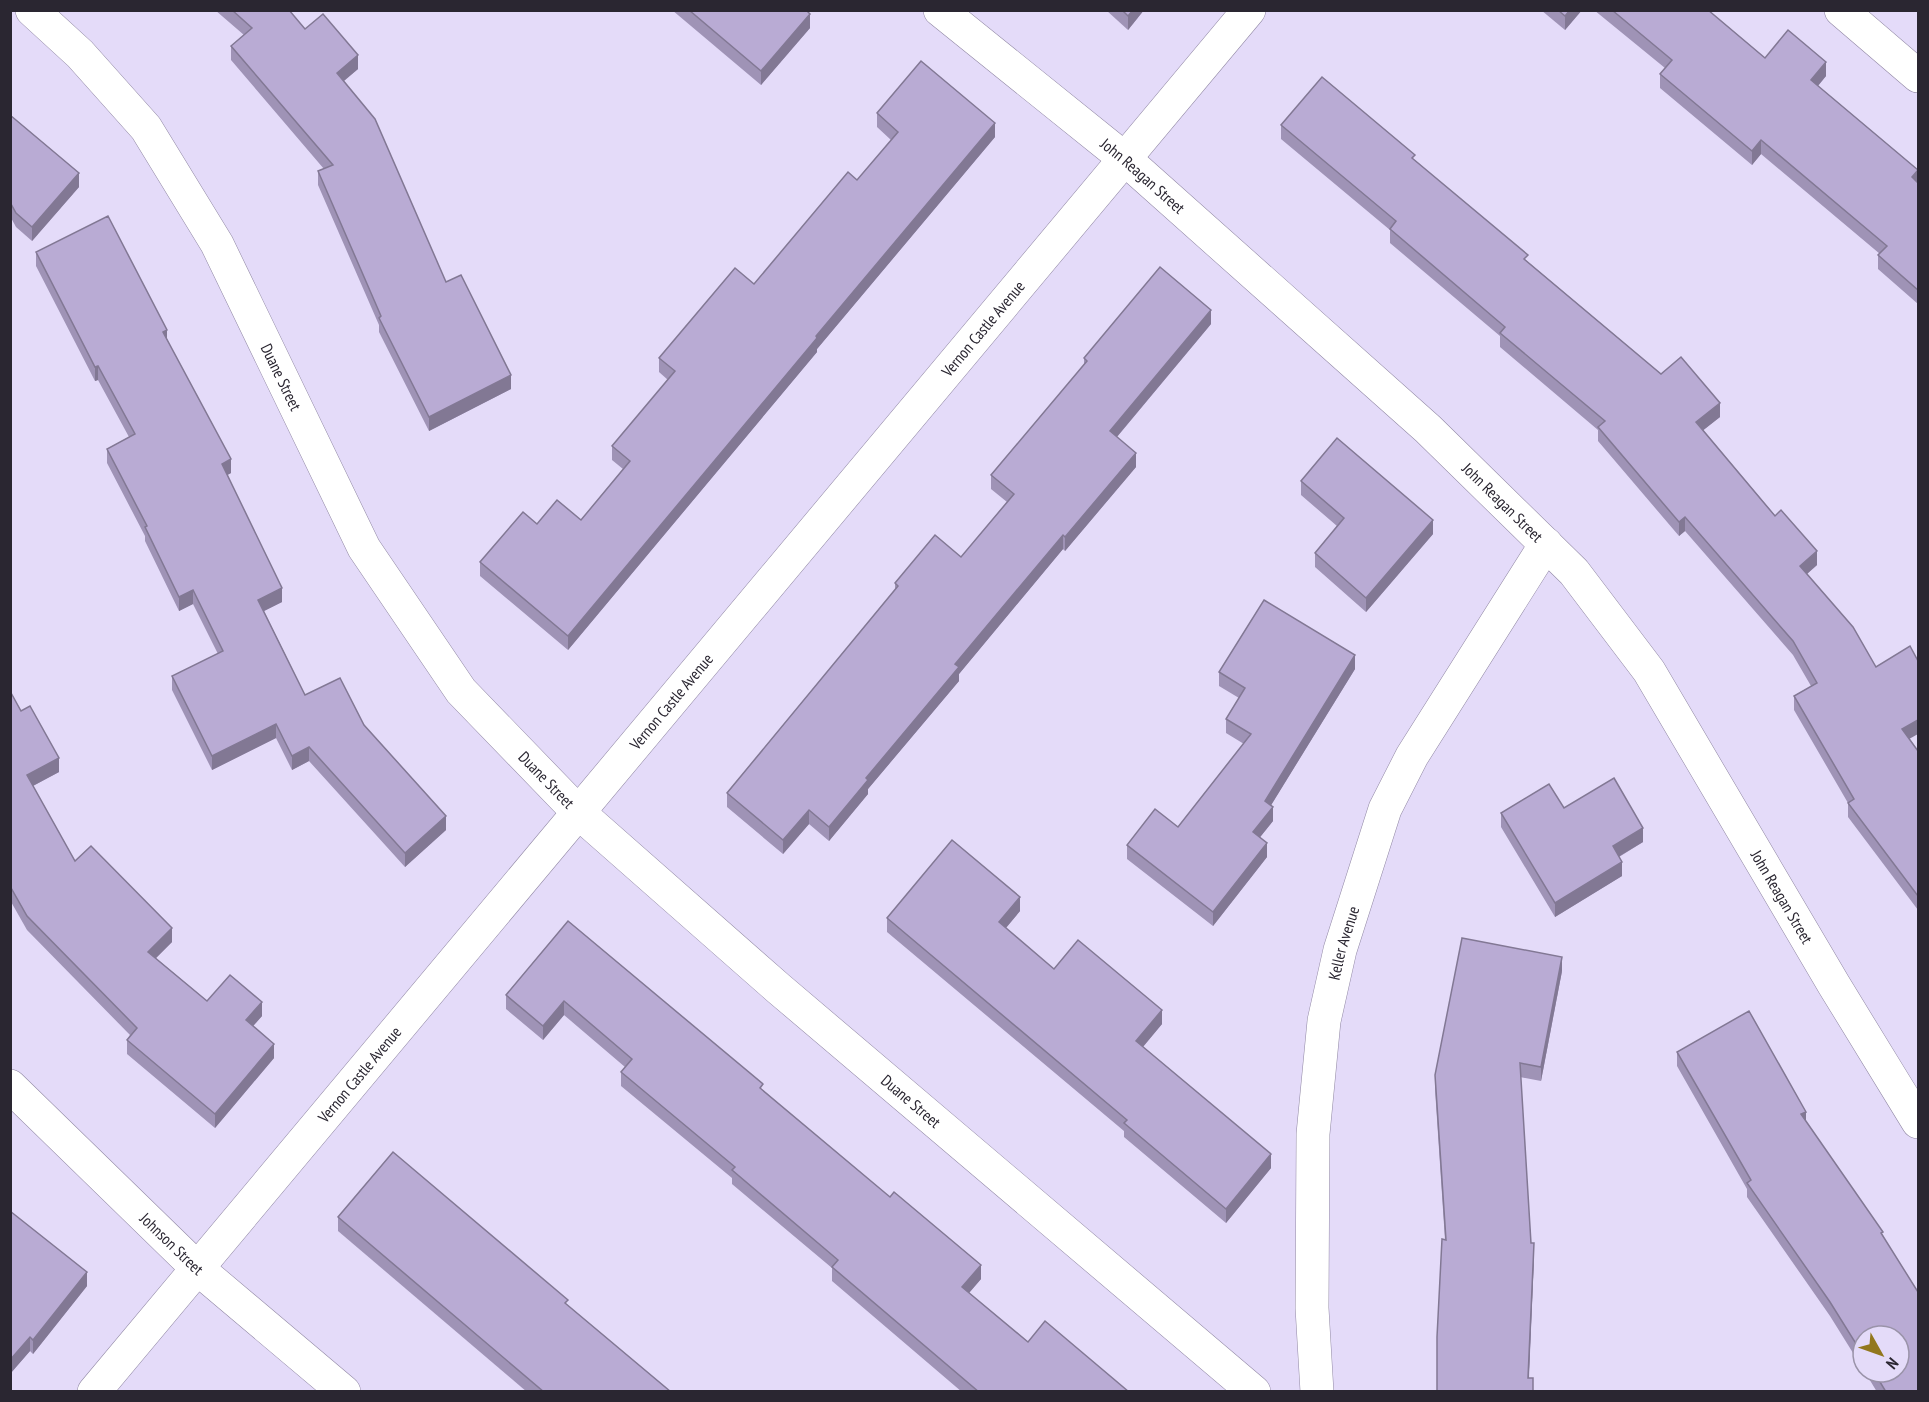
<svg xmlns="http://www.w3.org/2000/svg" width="1929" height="1402" viewBox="0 0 1929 1402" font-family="'PT Sans Narrow',sans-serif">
	<rect width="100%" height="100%" fill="#e4dbf9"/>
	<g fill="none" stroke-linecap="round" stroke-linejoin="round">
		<g stroke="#9188a4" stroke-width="34">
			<g id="street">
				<path id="s1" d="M32,10l48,44 66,74 71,116 147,304 97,143 117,121 200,176 476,404"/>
				<path id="s2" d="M940,10l185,149 303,270 146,143 75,99 185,314 84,137"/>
				<polyline points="1841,10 1918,76"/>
				<path id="s3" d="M10,1086l187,182 147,124"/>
				<path id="s4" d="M94,1392l1155,-1382"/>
				<path id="s5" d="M1317,1392l-5,-84 1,-174 11,-113 16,-71 45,-141 27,-53 134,-212"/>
			</g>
		</g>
		<use href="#street" stroke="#fff" stroke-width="33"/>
	</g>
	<g fill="#9f93b6">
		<polygon points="215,10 289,10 305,29 358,69 343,81 446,282 511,389 429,431 379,332 379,325 318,185 318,171 324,169 231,60 231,46 244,35"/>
		<polygon points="672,10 806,10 810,28 761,85"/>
		<polygon points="1106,10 1144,10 1128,30"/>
		<polygon points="1541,10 1582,10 1565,30"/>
		<polygon points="1594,10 1708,10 1765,58 1826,76 1818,86 1918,170 1918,304 1878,269 1878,255 1880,254 1761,154 1752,165 1660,88 1660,74 1665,68"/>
		<polygon points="877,113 995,137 817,349 817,352 568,650 480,576 480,562 537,524 581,520 623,469 612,460 612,446 668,380 659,372 659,358 754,284 857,180 891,140 877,127"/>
		<polygon points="10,115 79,187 32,241 16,227 10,216"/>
		<polygon points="1281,125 1415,160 1528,262 1661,374 1720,417 1703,430 1817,565 1807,574 1910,739 1918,751 1918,910 1848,817 1848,803 1794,710 1794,696 1811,686 1793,655 1685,531 1679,536 1598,441 1598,430 1500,347 1500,336 1390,243 1390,230 1281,139"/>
		<polygon points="36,252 167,339 231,473 227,475 282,602 264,611 305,695 364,725 446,830 405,867 309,761 292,770 276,738 212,770 172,690 172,676 218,654 193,604 179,611 145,541 145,536 107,463 107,449 129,437 98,380 95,381 36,266"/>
		<polygon points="1211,324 1117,437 1136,467 1065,551 1063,549 959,674 959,681 868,789 868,794 829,841 809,824 783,854 727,807 727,793 895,590 895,583 961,557 1007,502 991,489 991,475 1084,365 1084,358"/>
		<polygon points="1301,481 1433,534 1366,612 1315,567 1315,553 1337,526 1301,495"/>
		<polygon points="1355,669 1271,805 1273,821 1260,837 1267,857 1213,926 1127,859 1127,845 1178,827 1244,744 1226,733 1226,719 1239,698 1219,686 1219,672"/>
		<polygon points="10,691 21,711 59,772 33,786 75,861 172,942 156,958 207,1001 262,1016 253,1026 274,1058 215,1128 127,1054 127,1040 130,1035 27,930 10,900"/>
		<polygon points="1564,808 1643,842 1619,857 1622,876 1555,917 1501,827 1501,813"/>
		<polygon points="1020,911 1006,928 1054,969 1162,1024 1143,1047 1271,1168 1226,1223 1124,1137 1124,1131 887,932 887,918"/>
		<polygon points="568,921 981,1279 969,1293 1028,1342 1129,1392 962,1392 832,1281 832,1268 732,1184 732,1178 621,1086 621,1072 625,1067 564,1015 543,1040 506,1009 506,995"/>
		<polygon points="1562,971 1541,1081 1520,1077 1531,1243 1534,1257 1529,1378 1533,1392 1445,1240 1435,1089 1435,1075"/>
		<polygon points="1677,1052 1806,1122 1883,1235 1918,1392 1877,1392 1865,1372 1899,1372 1863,1336 1863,1369 1830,1316 1747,1197 1747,1189 1677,1066"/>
		<polygon points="10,1211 87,1286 33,1354 30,1351 10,1374"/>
		<polygon points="338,1217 568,1306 671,1392 527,1392 338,1231"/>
	</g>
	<g fill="#827894">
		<polygon points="1133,10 1144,10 1128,30 1128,16"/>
		<polygon points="1570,10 1582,10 1565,30 1565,16"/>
		<polygon points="810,14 810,28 761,85 761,71"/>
		<polygon points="358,55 358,69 337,87 337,73"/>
		<polygon points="1826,62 1826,76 1811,94 1811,80"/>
		<polygon points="995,123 995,137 817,349 817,352 568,650 568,636 816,336"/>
		<polygon points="1761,140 1761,154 1752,165 1752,151"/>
		<polygon points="1918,170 1918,184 1912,177"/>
		<polygon points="79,173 79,187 32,241 32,227"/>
		<polygon points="1211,310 1211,324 1110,445 1110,431"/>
		<polygon points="167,330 167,344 163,332"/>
		<polygon points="98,366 98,380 95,381 95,367"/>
		<polygon points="511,375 511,389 429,431 429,417"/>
		<polygon points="1720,403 1720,417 1696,436 1696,422"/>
		<polygon points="1136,453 1136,467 1065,551 1065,537"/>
		<polygon points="231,459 231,473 222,478 222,464"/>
		<polygon points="1685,517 1685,531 1679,536 1679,522"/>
		<polygon points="1433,520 1433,534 1366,612 1366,598"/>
		<polygon points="1063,535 1063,549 959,674 959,681 868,789 868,794 829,841 829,827 866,778 955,664"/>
		<polygon points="1817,551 1817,565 1800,580 1800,566"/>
		<polygon points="282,588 282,602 258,614 258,600"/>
		<polygon points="193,590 193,604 179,611 179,597"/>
		<polygon points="1355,655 1355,669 1265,815 1265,801"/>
		<polygon points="1918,720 1918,734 1902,743 1902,729"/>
		<polygon points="276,724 276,738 212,770 212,756"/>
		<polygon points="309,747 309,761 292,770 292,756"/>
		<polygon points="59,758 59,772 27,789 27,775"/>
		<polygon points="1273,807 1273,821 1253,846 1253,832"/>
		<polygon points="809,810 809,824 783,854 783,840"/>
		<polygon points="446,816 446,830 405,867 405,853"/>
		<polygon points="1643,828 1643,842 1613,860 1613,846"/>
		<polygon points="1267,843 1267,857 1213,926 1213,912"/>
		<polygon points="1622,862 1622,876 1555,917 1555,903"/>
		<polygon points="1020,897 1020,911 999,936 999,922"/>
		<polygon points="172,928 172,942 148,966 148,952"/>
		<polygon points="1562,957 1562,971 1541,1081 1541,1067"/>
		<polygon points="564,1001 564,1015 543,1040 543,1026"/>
		<polygon points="262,1002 262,1016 246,1034 246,1020"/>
		<polygon points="1162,1010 1162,1024 1136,1055 1136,1041"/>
		<polygon points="274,1044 274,1058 215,1128 215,1114"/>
		<polygon points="1806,1112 1806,1126 1801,1114"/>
		<polygon points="1271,1154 1271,1168 1226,1223 1226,1209"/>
		<polygon points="1534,1243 1534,1257 1528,1392 1528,1378"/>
		<polygon points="981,1265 981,1279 962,1301 962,1287"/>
		<polygon points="87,1272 87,1286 33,1354 33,1340"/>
		<polygon points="30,1337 30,1351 10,1374 10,1360"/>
	</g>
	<g fill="#b9abd4" stroke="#827894" stroke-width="1.5">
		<polygon points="232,10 289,10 305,29 323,14 358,55 337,73 375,119 446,282 461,275 511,375 429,417 379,318 381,316 318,171 333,165 231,46 252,28"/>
		<polygon points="689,10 806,10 810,14 761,71"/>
		<polygon points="1122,10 1133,10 1128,16"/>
		<polygon points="1558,10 1570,10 1565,16"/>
		<polygon points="1612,10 1708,10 1765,58 1788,30 1826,62 1811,80 1918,170 1912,177 1918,183 1918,290 1878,255 1887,246 1761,140 1752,151 1660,74 1672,60"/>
		<polygon points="921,61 995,123 816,336 817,338 568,636 480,562 523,512 537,524 557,500 581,520 630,461 612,446 675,371 659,358 735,268 754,284 848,172 857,180 898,132 877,113"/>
		<polygon points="1322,77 1415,155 1412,158 1528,255 1524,259 1661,374 1681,357 1720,403 1696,422 1775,516 1781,510 1817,551 1800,566 1853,627 1876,667 1910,646 1918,661 1918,720 1902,729 1918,751 1918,896 1848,803 1854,799 1794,696 1817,683 1793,641 1685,517 1679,522 1598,427 1605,421 1500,333 1505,327 1390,229 1396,221 1281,125"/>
		<polygon points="10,115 79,173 32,227 16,213 10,202"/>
		<polygon points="108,216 167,330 163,332 231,459 222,464 282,588 258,600 305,695 340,678 364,725 446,816 405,853 309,747 292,756 276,724 212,756 172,676 223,651 193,590 179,597 145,527 147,526 107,449 135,434 98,366 95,367 36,252"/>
		<polygon points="1160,267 1211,310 1110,431 1136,453 1065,537 1063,535 955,664 959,667 866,778 868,780 829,827 809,810 783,840 727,793 898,586 895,583 935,535 961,557 1014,494 991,475 1087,361 1084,358"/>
		<polygon points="1337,438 1433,520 1366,598 1315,553 1344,518 1301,481"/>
		<polygon points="1264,600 1355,655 1265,801 1273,807 1253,832 1267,843 1213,912 1127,845 1155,809 1178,827 1251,734 1226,719 1245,688 1219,672"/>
		<polygon points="10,691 21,711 30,706 59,758 27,775 75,861 91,846 172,928 148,952 207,1001 230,975 262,1002 246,1020 274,1044 215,1114 127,1040 137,1028 27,916 10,886"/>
		<polygon points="1614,778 1643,828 1613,846 1622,862 1555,903 1501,813 1549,784 1564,808"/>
		<polygon points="952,840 1020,897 999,922 1054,969 1078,940 1162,1010 1136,1041 1271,1154 1226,1209 1124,1123 1127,1120 887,918"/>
		<polygon points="568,921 763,1084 760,1088 890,1197 894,1192 981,1265 962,1287 1028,1342 1045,1321 1129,1392 979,1392 832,1267 838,1260 732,1170 735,1167 621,1072 632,1059 564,1001 543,1026 506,995"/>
		<polygon points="1462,938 1562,957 1541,1067 1520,1063 1531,1243 1534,1243 1528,1378 1533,1378 1533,1392 1437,1392 1437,1337 1442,1239 1446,1240 1435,1075"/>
		<polygon points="1749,1011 1806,1112 1801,1114 1883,1232 1881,1233 1918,1292 1918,1392 1886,1392 1874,1372 1899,1372 1899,1336 1863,1336 1863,1355 1830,1302 1747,1183 1751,1180 1677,1052"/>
		<polygon points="393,1152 568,1300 565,1303 671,1392 544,1392 338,1217"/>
		<polygon points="10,1211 87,1272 33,1340 30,1337 10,1360"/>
	</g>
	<g text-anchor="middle" stroke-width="6" stroke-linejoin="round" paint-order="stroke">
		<g font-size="16" fill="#2a2631" stroke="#e4dbf9">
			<text dy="6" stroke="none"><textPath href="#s2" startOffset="262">John Reagan Street</textPath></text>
			<text dy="6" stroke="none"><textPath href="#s4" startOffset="1386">Vernon Castle Avenue</textPath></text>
			<text dy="6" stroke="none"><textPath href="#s1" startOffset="448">Duane Street</textPath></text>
			<text dy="6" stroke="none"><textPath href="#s2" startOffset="748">John Reagan Street</textPath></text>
			<text dy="6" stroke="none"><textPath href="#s4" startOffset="900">Vernon Castle Avenue</textPath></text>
			<text dy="6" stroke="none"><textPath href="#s1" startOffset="934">Duane Street</textPath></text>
			<text dy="6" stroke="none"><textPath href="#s2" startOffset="1234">John Reagan Street</textPath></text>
			<text dy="6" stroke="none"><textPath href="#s5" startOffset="452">Keller Avenue</textPath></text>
			<text dy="6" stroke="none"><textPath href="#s4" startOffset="414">Vernon Castle Avenue</textPath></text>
			<text dy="6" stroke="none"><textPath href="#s1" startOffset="1420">Duane Street</textPath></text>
			<text dy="6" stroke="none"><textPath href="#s3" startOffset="226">Johnson Street</textPath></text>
		</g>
	</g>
	<rect width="1929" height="1402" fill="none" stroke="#2a2631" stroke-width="24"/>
	<g transform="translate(1881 1354) rotate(130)"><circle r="28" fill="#e4dbf9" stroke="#9a93a9" stroke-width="1.5"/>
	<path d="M0-4.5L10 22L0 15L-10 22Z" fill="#92771d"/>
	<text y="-9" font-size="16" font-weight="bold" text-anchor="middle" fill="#2a2631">N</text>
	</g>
</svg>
